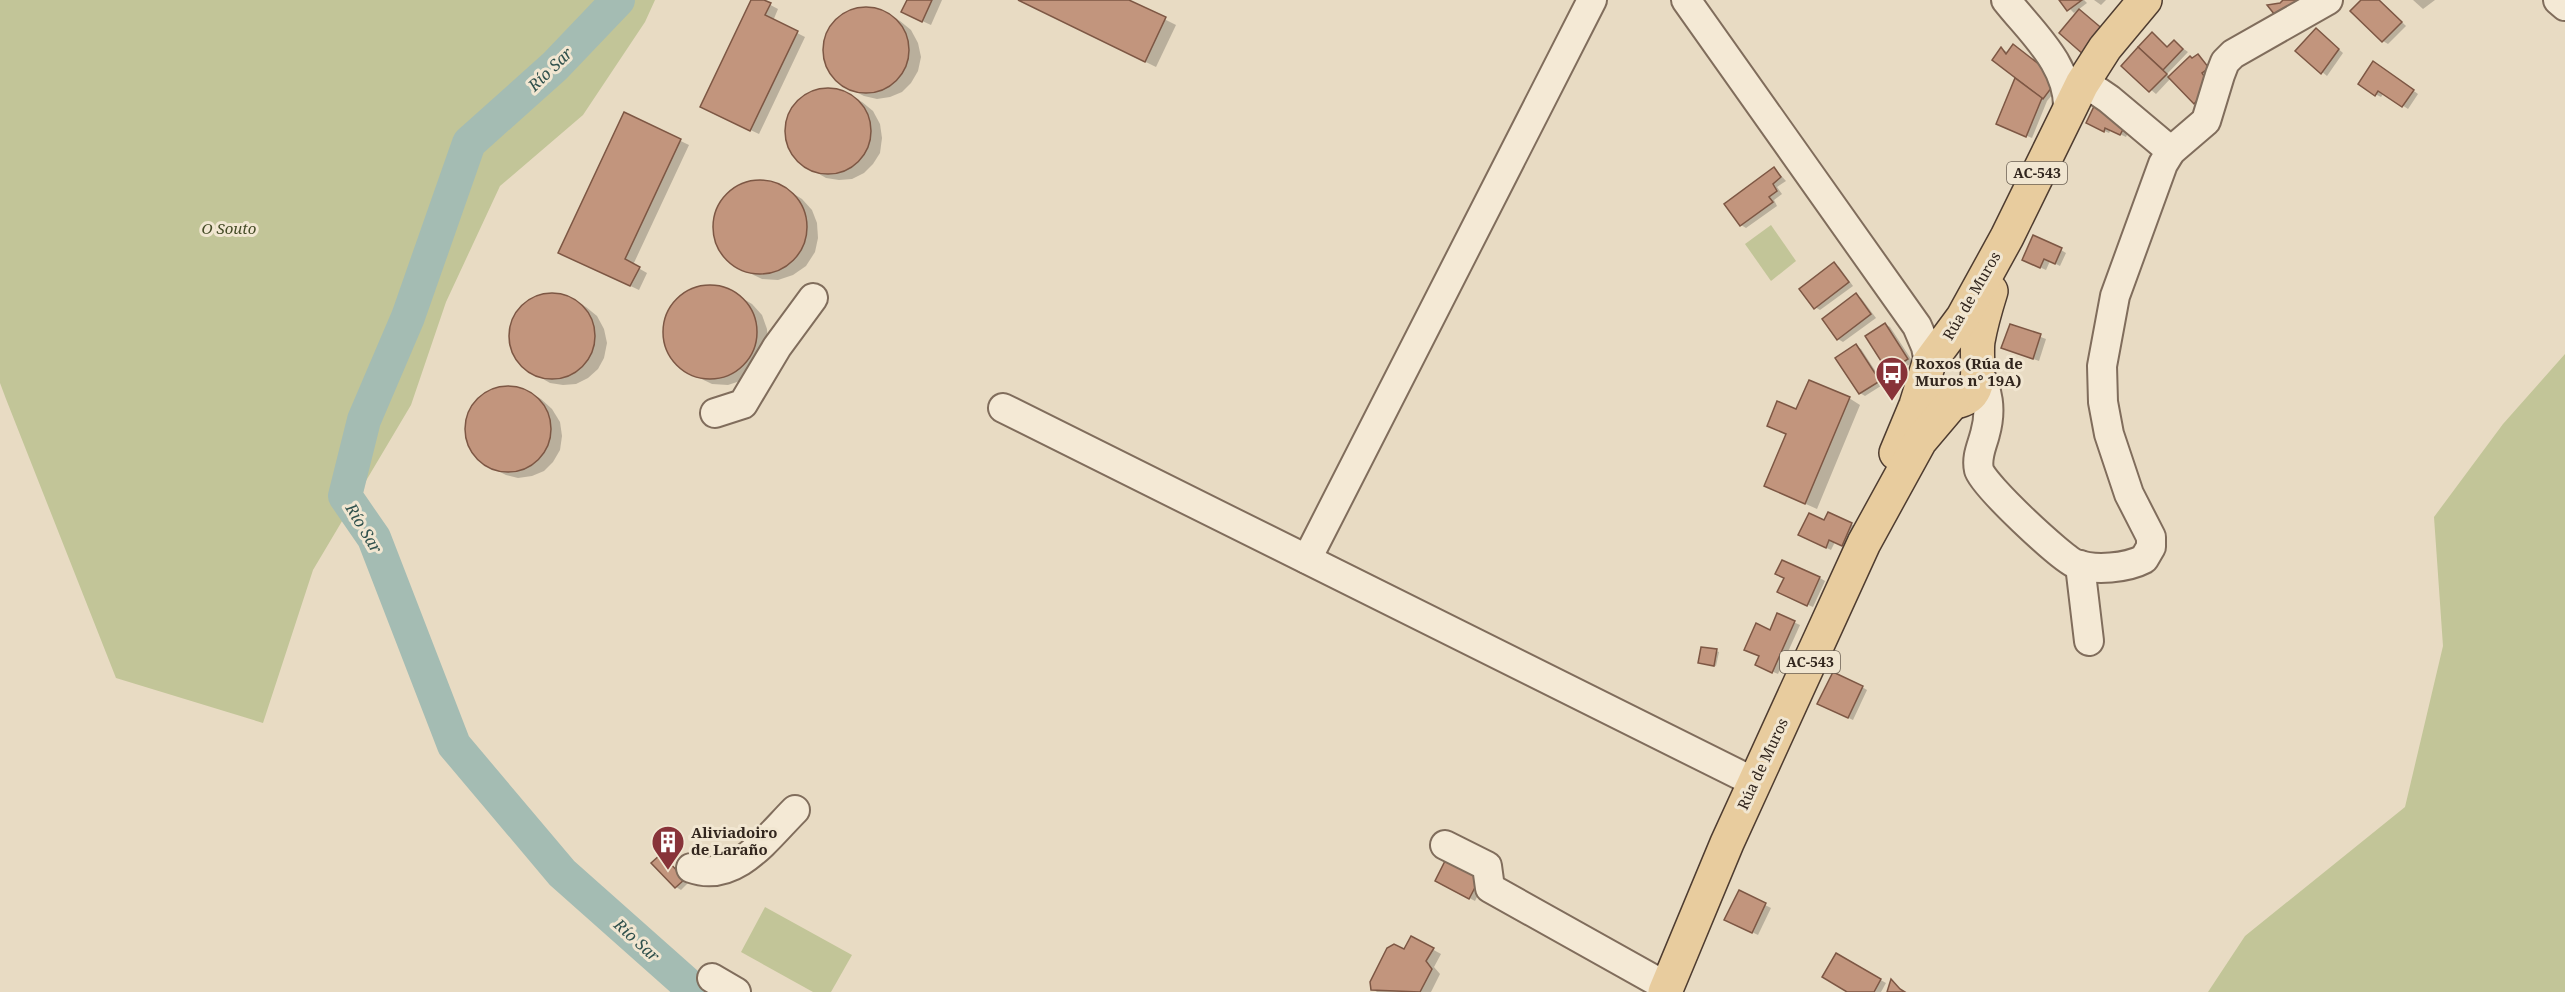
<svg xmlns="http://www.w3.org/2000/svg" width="2565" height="992" viewBox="0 0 2565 992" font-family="'Noto Serif',serif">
	<rect width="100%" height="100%" fill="#e8dbc3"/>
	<g fill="#c2c598">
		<polygon points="0,0 655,0 645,22 583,115 500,186 446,302 411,405 313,570 263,723 116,678 6,399 0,383"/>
		<polygon points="1771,225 1796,261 1771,281 1745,244"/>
		<polygon points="2565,354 2565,992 2208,992 2245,936 2405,807 2443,646 2434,517 2503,424"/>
		<polygon points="765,907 852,955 831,992 813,992 741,952"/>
	</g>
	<g fill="#0003">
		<polygon points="752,0 761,0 778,9 773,21 805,37 759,134 710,111"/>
		<polygon points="908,0 942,0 931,25 911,16"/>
		<polygon points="1019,0 1126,0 1176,25 1156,67"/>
		<polygon points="2061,0 2084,0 2087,3 2074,13"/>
		<polygon points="2094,0 2106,0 2101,5"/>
		<polygon points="2363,0 2380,1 2406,26 2388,44 2383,41"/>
		<polygon points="2413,0 2435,0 2423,9"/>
		<polygon points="859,8 874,8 900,21 911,30 918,43 921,57 918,71 911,83 902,92 890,97 877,99 864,96 852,90 840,83 831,73 826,61 824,48 827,35 834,22 845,13"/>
		<polygon points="2316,29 2343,53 2327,76 2297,51"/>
		<polygon points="2152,34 2169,48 2174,42 2188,52 2167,74 2170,77 2190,58 2210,70 2203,74 2211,87 2197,104 2171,78 2156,94 2123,66"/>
		<polygon points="2002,49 2062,83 2047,101 2032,138 1998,124 2017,77"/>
		<polygon points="2379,66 2418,94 2408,109 2384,93 2381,97 2375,94"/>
		<polygon points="821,90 836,90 862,102 873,111 880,124 882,138 880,153 873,164 864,173 852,179 839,180 826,178 802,164 793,155 788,143 786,130 789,117 796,104 807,95"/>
		<polygon points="625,114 689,145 633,265 647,273 639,290 569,257"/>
		<polygon points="2132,124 2126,137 2111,130 2109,133 2093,126"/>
		<polygon points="1775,169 1786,181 1777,187 1782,194 1774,200 1777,206 1746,228 1741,225"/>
		<polygon points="763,181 778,184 802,199 812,210 817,223 818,238 815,252 806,266 793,275 778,280 762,279 735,266 723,255 716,241 714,225 717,210 725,197 736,188 749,182"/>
		<polygon points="2061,250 2066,253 2060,266 2050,261 2046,270 2029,262"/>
		<polygon points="1834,264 1839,267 1853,286 1820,310 1815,307"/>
		<polygon points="713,286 727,289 752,304 762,315 767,329 768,343 743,380 728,385 712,384 685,371 673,360 666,346 663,330 667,315 674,302 685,293 699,287"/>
		<polygon points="545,294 560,294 586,307 597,316 604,329 607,343 604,358 598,369 588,378 576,384 563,385 550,383 526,369 517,359 512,347 510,334 513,321 521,309 532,299"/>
		<polygon points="1856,295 1861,298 1876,318 1843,342 1838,339"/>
		<polygon points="1885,324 1890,327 1913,362 1895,374 1889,371"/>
		<polygon points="2011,326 2046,339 2039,361 2008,350"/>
		<polygon points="1856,346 1861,349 1884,384 1865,396 1860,393"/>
		<polygon points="501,387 515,387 541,399 552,409 560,422 562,436 560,450 553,462 544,471 532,476 518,478 506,475 494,469 482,462 473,452 467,440 466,427 468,414 476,402 487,392"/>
		<polygon points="1849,398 1860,405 1817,509 1766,486 1787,435 1769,425 1797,411"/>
		<polygon points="1829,514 1857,527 1847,548 1835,542 1831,550 1806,538 1825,522"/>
		<polygon points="1820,578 1825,581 1813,607 1785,595"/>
		<polygon points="1778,615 1800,625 1778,674 1762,667 1771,632"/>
		<polygon points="1716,651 1719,652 1716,666 1702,663"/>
		<polygon points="1862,687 1867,690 1853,720 1825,707"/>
		<polygon points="662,855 689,882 681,890 676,887"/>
		<polygon points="1488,874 1475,901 1437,881"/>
		<polygon points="1739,892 1771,908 1758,935 1731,922"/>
		<polygon points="1412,938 1441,954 1434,967 1440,974 1431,992 1377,992 1373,989 1404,951"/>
		<polygon points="1836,955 1886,983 1881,992 1850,992"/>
	</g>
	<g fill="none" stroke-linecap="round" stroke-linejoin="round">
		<polyline stroke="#a4bcb3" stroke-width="34" points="618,0 555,66 469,143 408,317 364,420 345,496 374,538 454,745 562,873 696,992"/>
	</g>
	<g fill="#c2957d" stroke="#7d5744" stroke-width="1.5">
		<polygon points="751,0 764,0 771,3 765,15 798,31 750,131 700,107"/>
		<polygon points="907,0 932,0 922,22 901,12"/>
		<polygon points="1018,0 1129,0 1166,17 1145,62"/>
		<polygon points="2059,0 2082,0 2067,11"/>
		<polygon points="2283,0 2310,0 2282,24 2267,5 2280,3"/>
		<polygon points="2361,0 2379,0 2402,22 2382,42 2350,11"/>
		<circle cx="866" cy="50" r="43"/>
		<polygon points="2079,9 2105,31 2084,55 2059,33"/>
		<polygon points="2316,28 2339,49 2321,74 2295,51"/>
		<polygon points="2152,32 2167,47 2174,40 2183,49 2163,70 2138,47"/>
		<polygon points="2013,44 2058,79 2043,99 1992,60 2001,47 2006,54"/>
		<polygon points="2138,47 2167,74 2149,92 2121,66"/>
		<polygon points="2198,54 2209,68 2202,73 2210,85 2194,104 2168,77 2190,56 2192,58"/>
		<polygon points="2373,61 2414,90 2402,107 2378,91 2375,96 2358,84"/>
		<polygon points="2015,78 2042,98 2026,137 1996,124"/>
		<circle cx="828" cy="131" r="43"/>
		<polygon points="2097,100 2128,120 2120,135 2105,128 2104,132 2086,123"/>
		<polygon points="624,112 681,139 625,259 640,267 630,286 558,253"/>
		<polygon points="1774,167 1781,177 1773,184 1777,191 1769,197 1773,202 1740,226 1724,204"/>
		<circle cx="760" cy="227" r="47"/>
		<polygon points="2033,235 2062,248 2055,264 2044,259 2040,268 2022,260"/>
		<polygon points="1834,262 1849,282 1814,309 1799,289"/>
		<circle cx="710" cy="332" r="47"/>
		<circle cx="552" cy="336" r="43"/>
		<polygon points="1856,293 1871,314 1837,340 1822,319"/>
		<polygon points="1885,323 1908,359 1888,372 1865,336"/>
		<polygon points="2010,324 2041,334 2033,359 2001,348"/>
		<polygon points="1856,344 1880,381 1859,394 1835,358"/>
		<polygon points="1809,380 1850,397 1805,504 1764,486 1786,434 1767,426 1777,401 1796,409"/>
		<circle cx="508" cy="429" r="43"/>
		<polygon points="1828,512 1852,523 1842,546 1829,540 1826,548 1798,535 1809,513 1824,520"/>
		<polygon points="1782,560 1820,577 1807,606 1777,592 1784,578 1775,574"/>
		<polygon points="1777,613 1795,621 1772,673 1755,665 1759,656 1744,650 1756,623 1770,630"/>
		<polygon points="1701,647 1717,649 1714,666 1698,663"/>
		<polygon points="1833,672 1863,686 1848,718 1817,704"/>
		<polygon points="1449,853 1484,870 1469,899 1435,881"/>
		<polygon points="661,854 685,879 675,888 651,863"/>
		<polygon points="1739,890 1766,903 1752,933 1724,920"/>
		<polygon points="1411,936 1434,948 1426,961 1432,969 1420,992 1371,990 1370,982 1387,948 1394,944 1404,949"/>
		<polygon points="1836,953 1881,979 1874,992 1847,992 1822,977"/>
		<polygon points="1891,979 1900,989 1905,992 1887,992"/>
	</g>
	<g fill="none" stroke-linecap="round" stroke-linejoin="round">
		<g stroke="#806d5c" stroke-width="32">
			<g id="minor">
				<polyline points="1686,0 1917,326 1926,347 1929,363"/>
				<path d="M2006,0c26,33 64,65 62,110"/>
				<polyline points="2558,0 2565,6"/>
				<polyline points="2084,82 2109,99 2171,151"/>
				<path d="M1977,368c11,23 15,41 8,66 -3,12 -9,23 -6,36 3,14 83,89 97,94 19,7 51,4 68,-5l7,-12v-10l-22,-43 -20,-60 -6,-32 -1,-36 13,-70 48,-132 8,-13 35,-30 14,-46 5,-13 8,-8 95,-54"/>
				<polyline points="1003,408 1754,782"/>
				<polyline points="715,413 743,404 777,347 813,298"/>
				<polyline points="1307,559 1592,0"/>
				<polyline points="2080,565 2089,641"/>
				<polyline points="1445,845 1487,866 1490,888 1667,987"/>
				<path d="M691,868c44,16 76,-30 104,-58"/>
				<polyline points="712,978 736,992"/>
			</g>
		</g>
		<g stroke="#4e3c30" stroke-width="36">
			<g id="major">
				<path d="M1933,394c8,7 16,10 26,7 27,-7 16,-40 19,-60 3,-17 8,-34 13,-50"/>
				<polyline points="1896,453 1916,405 1929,363 1963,317 2007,237 2082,84 2105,48 2145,0"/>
				<polyline points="1665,992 1727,843 1864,543 1920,441 1953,402"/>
			</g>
		</g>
		<use href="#minor" stroke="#f4e9d5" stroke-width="28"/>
		<use href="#major" stroke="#e8cc9e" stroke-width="33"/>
	</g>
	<defs>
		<g id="bus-pin" transform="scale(1.725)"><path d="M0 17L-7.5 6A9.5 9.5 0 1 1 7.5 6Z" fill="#883339" stroke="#f1e6d1"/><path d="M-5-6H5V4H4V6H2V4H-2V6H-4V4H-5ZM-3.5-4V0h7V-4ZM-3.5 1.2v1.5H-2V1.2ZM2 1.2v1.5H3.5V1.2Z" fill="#fff"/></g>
		<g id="building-pin" transform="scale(1.725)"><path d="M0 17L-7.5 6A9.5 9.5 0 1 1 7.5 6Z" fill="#883339" stroke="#f1e6d1"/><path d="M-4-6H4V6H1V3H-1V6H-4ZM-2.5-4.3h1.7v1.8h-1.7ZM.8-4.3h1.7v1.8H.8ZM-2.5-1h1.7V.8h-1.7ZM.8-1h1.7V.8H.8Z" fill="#fff"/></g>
	</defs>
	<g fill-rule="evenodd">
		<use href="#bus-pin" x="1892" y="373"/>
		<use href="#building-pin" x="668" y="842"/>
	</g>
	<g text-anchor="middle" stroke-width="6" stroke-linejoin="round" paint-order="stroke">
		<g fill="#f1e6d1" stroke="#6b6054" stroke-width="1.5">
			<rect x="2007" y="162" width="60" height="22" rx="4.5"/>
			<rect x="1780" y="651" width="60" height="22" rx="4.5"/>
		</g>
		<g font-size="14" font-weight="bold" fill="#32261e">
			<text x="2037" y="178">AC-543</text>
			<text x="1810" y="667">AC-543</text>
		</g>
		<g font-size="15" font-style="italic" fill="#454c27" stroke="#f1e6d1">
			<text x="229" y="234">O Souto</text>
		</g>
		<g font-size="15" fill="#32261e" stroke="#f1e6d1">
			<text transform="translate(1972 296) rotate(-60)" y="5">Rúa de Muros</text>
			<text transform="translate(1763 764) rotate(-65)" y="5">Rúa de Muros</text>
		</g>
		<g font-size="15" font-weight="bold" fill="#32261e" stroke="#f1e6d1" text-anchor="start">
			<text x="1915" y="369">Roxos (Rúa de<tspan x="1915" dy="17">Muros n° 19A)</tspan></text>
			<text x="691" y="838">Aliviadoiro<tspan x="691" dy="17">de Laraño</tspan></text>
		</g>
		<g font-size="16" font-style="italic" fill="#2f504c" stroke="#f1e6d1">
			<text transform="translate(550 69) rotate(-44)" y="6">Río Sar</text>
			<text transform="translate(364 528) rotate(59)" y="6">Río Sar</text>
			<text transform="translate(637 940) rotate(42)" y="6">Río Sar</text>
		</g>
	</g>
</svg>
